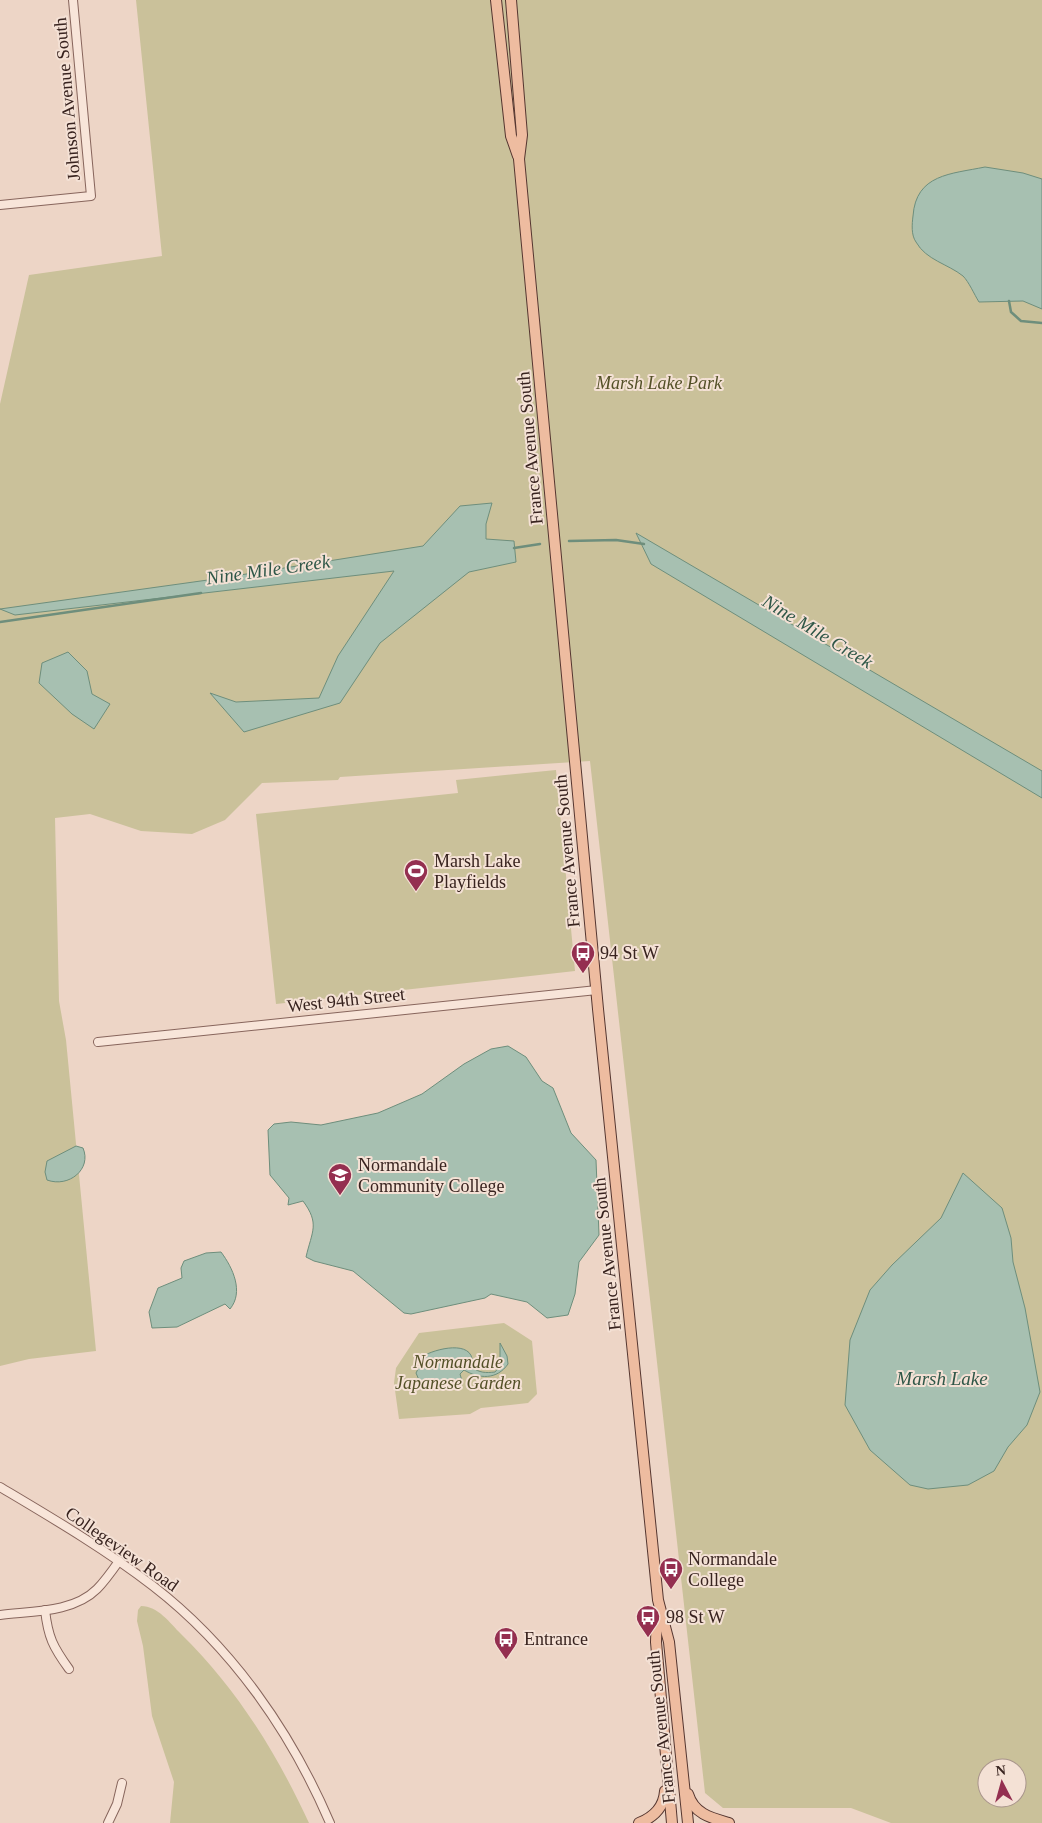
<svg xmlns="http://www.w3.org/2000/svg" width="1042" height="1823" viewBox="0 0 1042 1823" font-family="Georgia,serif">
	<rect width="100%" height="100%" fill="#edd5c6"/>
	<g fill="#cac19a" fill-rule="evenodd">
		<path d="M136,0h906v1823h-151l-40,-15h-128l-18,-15 -115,-1032 -250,16 -2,3 -76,3 -37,37 -33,14 -51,-3 -51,-17 -35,4 4,183 7,39 30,311 -67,8 -29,7v-962l29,-129 133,-19zM987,1768h30v30h-30z"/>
		<polygon points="556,770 575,971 276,1004 256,814 458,793 456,780"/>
		<polygon points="504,1323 532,1341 537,1394 528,1403 481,1408 470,1414 399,1419 394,1383 396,1368 419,1333"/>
		<path d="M141,1606c17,0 29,17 40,28 56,55 95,118 128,189h-139l4,-41 -22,-66 -9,-70 -6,-25 1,-11z"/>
	</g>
	<g fill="#a7c0b1" stroke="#6e8e7c">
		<path d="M985,167l38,6 19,6v130l-19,-8 -44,1c-5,-8 -10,-20 -16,-26 -15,-12 -37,-16 -47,-34 -5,-7 -4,-18 -3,-26 3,-42 38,-42 72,-49z"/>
		<polygon points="492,503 486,524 486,539 514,541 516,562 469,572 380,643 340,703 244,732 210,693 236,702 319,698 338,656 394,571 15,615 0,609 215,579 423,546 460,506"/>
		<polygon points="636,533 1042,771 1042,798 651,564"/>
		<polygon points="68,652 87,671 92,694 110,704 94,729 72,714 39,683 42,663"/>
		<path d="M508,1046l18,11 16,24 11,7 18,45 25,27 3,75 -20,27 -4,32 -7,21 -21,3 -20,-16 -36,-8 -6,4 -74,16 -7,-1 -51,-42 -39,-10 -8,-4c6,-26 14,-33 -3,-56l-15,4 1,-7 -19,-23 -2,-45 6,-6 17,-2 30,3 57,-12 44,-19 42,-30 27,-15z"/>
		<path d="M76,1146l7,2c9,21 -14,40 -36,32l-2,-8 2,-11z"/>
		<polygon points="963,1173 1002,1208 1011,1238 1013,1262 1025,1308 1040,1392 1027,1425 1008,1447 994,1471 968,1485 928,1489 910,1485 870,1450 845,1405 850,1340 870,1290 892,1265 941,1218"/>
		<path d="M221,1252c12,16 23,40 9,57l-5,-5 -48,23 -25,1 -3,-16 9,-24 24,-10 -1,-10 3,-7 22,-8z"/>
		<path d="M500,1343l7,13 1,8c-11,16 -29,15 -44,6l-4,4 2,7 -9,2 -4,-4 -2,3 -18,3 -10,-5 -3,-7 9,-18c16,-8 52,-15 47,12 7,6 14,6 23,5l5,-6z"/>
	</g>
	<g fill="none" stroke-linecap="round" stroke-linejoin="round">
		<g stroke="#6e8e7c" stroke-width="2.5">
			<polyline points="1009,301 1011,312 1021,321 1042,323"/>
			<polyline points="569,541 616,540 644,544"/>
			<polyline points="514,548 540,544"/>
			<polyline points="0,622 201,593"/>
		</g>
		<g stroke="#87655c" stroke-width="10">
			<g id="minor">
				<polyline points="0,205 91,196 73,0"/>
				<polyline points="98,1042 597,990"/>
				<path d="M0,1487c52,31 105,62 153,99 79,61 138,146 177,237"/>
				<path d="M45,1610c3,27 8,37 24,59"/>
				<path d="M0,1615c31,-4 73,-2 97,-26 8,-8 15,-18 22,-28"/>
				<polyline points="108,1823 117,1804 122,1783"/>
			</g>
		</g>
		<g stroke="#553630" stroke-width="12">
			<g id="major">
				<polyline points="496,0 511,136 518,156"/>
				<polyline points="511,0 522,135 519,159 598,1009 658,1600 669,1642 688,1823"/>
				<polyline points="657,1611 656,1642 672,1823"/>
				<path d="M688,1794c6,20 23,24 41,29"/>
				<path d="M639,1823c15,-6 25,-16 26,-32"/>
			</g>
		</g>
		<use href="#minor" stroke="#f8e5d9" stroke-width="8"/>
		<use href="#major" stroke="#eebca0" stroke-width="10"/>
	</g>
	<defs>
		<g id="stadium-pin" transform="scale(1.25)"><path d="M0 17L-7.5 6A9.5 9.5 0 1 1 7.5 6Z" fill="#942f50" stroke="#f4e1d5"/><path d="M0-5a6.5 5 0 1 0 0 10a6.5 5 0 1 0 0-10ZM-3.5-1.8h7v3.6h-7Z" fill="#fff"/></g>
		<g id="bus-pin" transform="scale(1.25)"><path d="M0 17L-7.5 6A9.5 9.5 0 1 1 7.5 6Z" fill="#942f50" stroke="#f4e1d5"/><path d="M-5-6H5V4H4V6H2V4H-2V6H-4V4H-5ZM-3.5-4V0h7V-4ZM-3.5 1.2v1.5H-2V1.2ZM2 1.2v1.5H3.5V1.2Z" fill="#fff"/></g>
		<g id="university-pin" transform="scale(1.25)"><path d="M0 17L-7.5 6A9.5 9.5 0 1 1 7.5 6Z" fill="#942f50" stroke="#f4e1d5"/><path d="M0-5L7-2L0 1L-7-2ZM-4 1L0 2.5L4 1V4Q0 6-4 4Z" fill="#fff"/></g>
	</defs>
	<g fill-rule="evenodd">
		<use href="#stadium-pin" x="416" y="871"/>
		<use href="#bus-pin" x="583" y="953"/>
		<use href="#university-pin" x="340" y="1175"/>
		<use href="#bus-pin" x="671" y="1569"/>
		<use href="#bus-pin" x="648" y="1617"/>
		<use href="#bus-pin" x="506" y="1639"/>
	</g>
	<g text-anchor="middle" stroke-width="4" stroke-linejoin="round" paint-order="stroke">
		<g font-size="18" fill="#38231f" stroke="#f4e1d5">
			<text transform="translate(67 99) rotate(-95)" y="6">Johnson Avenue South</text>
			<text transform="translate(530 448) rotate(-95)" y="6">France Avenue South</text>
			<text transform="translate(567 851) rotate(-95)" y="6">France Avenue South</text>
			<text transform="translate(346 1000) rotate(-6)" y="6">West 94th Street</text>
			<text transform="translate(607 1254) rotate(-96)" y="6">France Avenue South</text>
			<text transform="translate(122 1549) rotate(35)" y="6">Collegeview Road</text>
			<text transform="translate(661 1727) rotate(-96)" y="6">France Avenue South</text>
		</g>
		<g font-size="18" font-style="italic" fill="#535027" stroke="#f4e1d5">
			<text x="659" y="389">Marsh Lake Park</text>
			<text x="458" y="1368">Normandale<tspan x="458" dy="21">Japanese Garden</tspan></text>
		</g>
		<g font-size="18" fill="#38231f" stroke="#f4e1d5" text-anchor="start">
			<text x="434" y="867">Marsh Lake<tspan x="434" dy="21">Playfields</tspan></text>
			<text x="600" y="959">94 St W</text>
			<text x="358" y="1171">Normandale<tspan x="358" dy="21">Community College</tspan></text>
			<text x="688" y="1565">Normandale<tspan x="688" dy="21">College</tspan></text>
			<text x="666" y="1623">98 St W</text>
			<text x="524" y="1645">Entrance</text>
		</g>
		<g font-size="19" font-style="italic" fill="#2f5748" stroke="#f4e1d5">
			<text transform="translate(268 569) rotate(-8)" y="7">Nine Mile Creek</text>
			<text transform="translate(818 631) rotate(31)" y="7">Nine Mile Creek</text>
			<text x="942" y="1385">Marsh Lake</text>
		</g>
	</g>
	<g transform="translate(1002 1783) rotate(354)"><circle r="24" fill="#f4e1d5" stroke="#a9958c"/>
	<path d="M0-4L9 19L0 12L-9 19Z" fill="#942f50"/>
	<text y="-8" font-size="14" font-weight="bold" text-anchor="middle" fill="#38231f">N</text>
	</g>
</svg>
